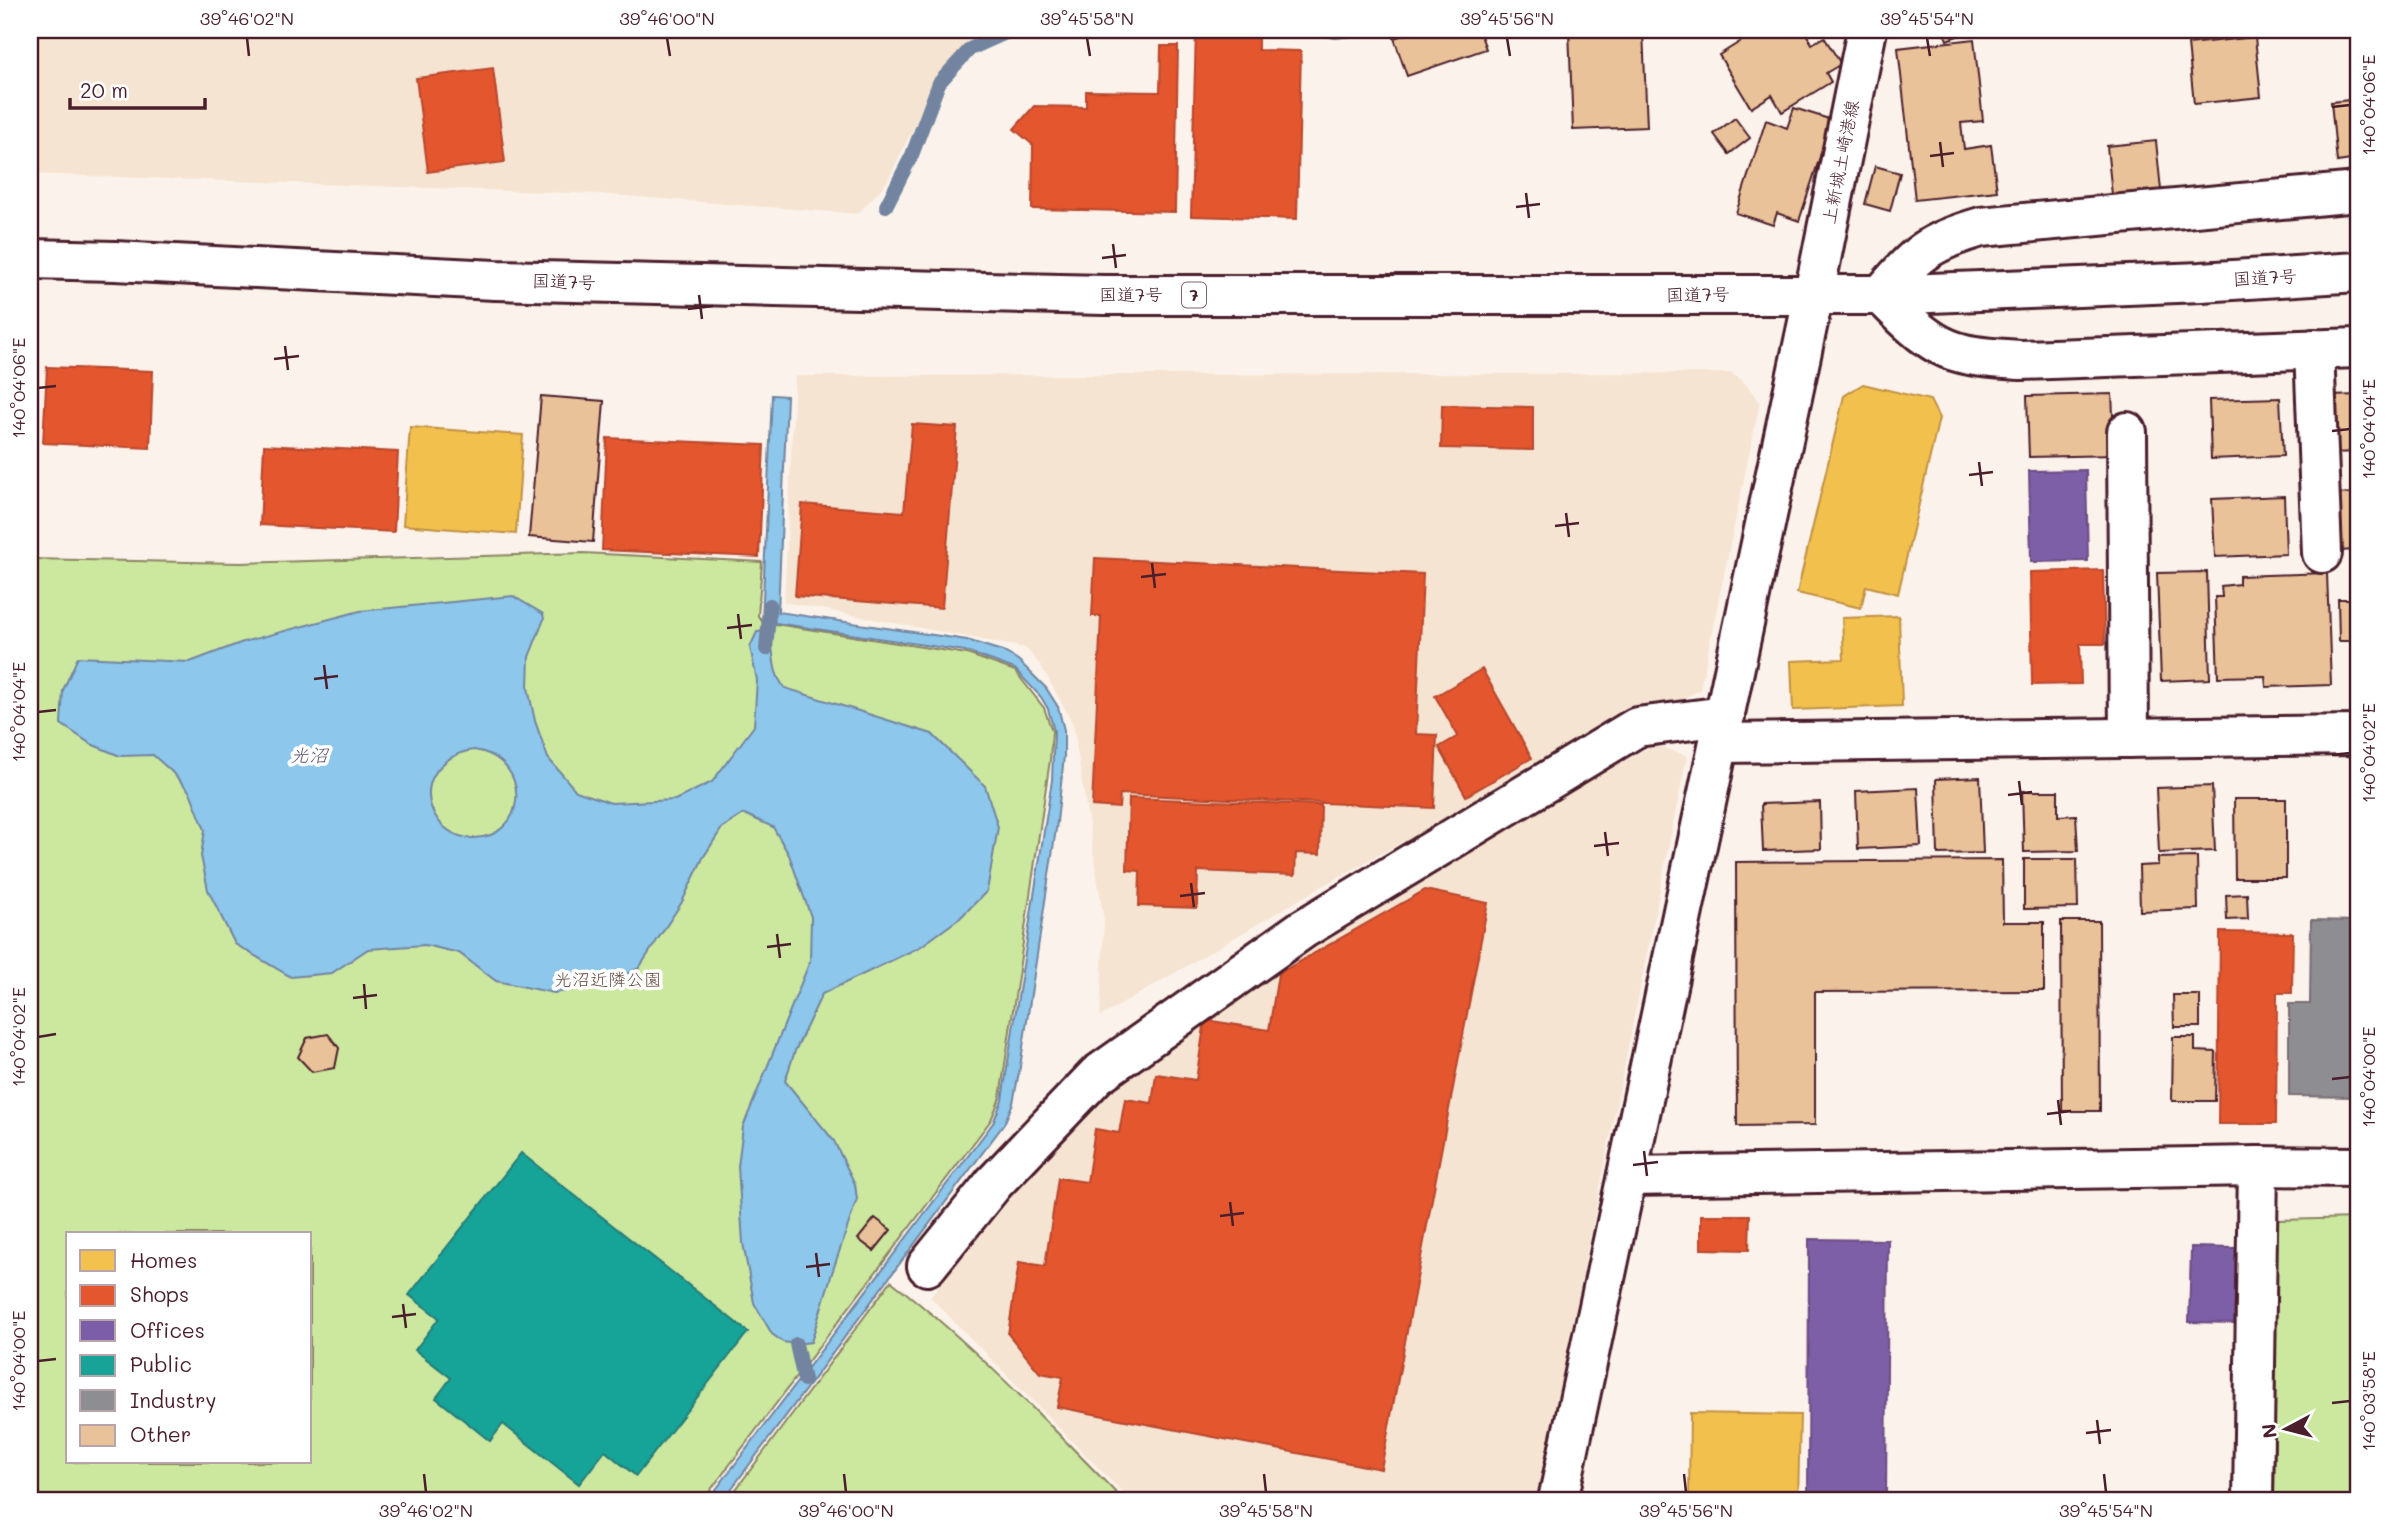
<svg xmlns="http://www.w3.org/2000/svg" width="2388" height="1530" viewBox="0 0 2388 1530" font-family="Mali,'Klee One',sans-serif">
	<rect width="100%" height="100%" fill="#fbf3eb"/>
	<filter id="ink" filterUnits="userSpaceOnUse"><feTurbulence type="fractalNoise" baseFrequency=".0143" numOctaves="2"/><feDisplacementMap in="SourceGraphic" scale="14" xChannelSelector="R" yChannelSelector="G"/><feConvolveMatrix kernelMatrix="1 2 1 2 8 2 1 2 1" color-interpolation-filters="sRGB"/></filter>
	<g filter="url(#ink)">
		<g fill="#f6e4d2">
			<polygon points="30,30 1004,30 975,43 941,72 887,182 858,214 598,194 30,174"/>
			<polygon points="1731,373 1743,381 1760,402 1700,690 1410,838 1319,888 1100,1017 1104,921 1073,724 1041,666 1025,648 784,602 795,376"/>
			<polygon points="1655,744 1687,756 1537,1500 1130,1500 930,1297 1040,1162 1112,1086 1220,1003 1558,797"/>
		</g>
		<g fill="#cce89e" stroke="#8b8464" stroke-width="2" fill-rule="evenodd">
			<path d="M583,553l179,9 -4,54 5,6 204,32 48,17 29,37 8,23 -2,29 -50,338 -9,22 -288,380h-673v-941l210,4zM68,1234h242v228h-242z"/>
			<polygon points="2358,1218 2358,1500 2274,1500 2277,1220"/>
			<path d="M891,1281c85,66 158,143 232,219h-395z"/>
		</g>
		<g fill="#8dc7ec" stroke="#72849f" stroke-width="2" fill-rule="evenodd">
			<polygon points="772,395 787,396 778,612 967,640 1002,651 1018,660 1046,688 1058,707 1064,730 1064,756 1057,822 1020,1067 1013,1103 1004,1124 723,1500 708,1500 993,1123 1002,1100 1052,780 1054,731 1048,709 1041,697 1015,669 965,651 762,621"/>
			<path d="M513,596l30,18 1,5 -15,38 -1,31 7,33 13,37 28,33 35,12 64,-3 37,-18 42,-56 3,-46 -7,-33 7,-15 9,-1c12,20 2,37 19,57l147,46 53,52 13,41 -11,64 -27,27 -40,29 -98,47 -27,57 -10,30 49,60 21,43 2,15 -25,74 -21,69 -15,2 -13,-2 -11,-8 -18,-31 -11,-60 -5,-77 5,-39 67,-166 1,-44 -22,-62 -16,-28 -29,-13 -22,14 -19,30 -21,44 -43,66 -35,17 -50,8 -58,-12 -37,-28 -34,-8 -57,4 -36,24 -41,4 -56,-33 -27,-54 -7,-34 4,-26 -15,-38 -19,-21 -18,-16 -33,1 -29,-12 -30,-20 2,-34 15,-33 112,5 53,-20 117,-31zM474,750c60,9 54,91 -4,88 -13,-1 -25,-8 -32,-18 -23,-32 1,-66 36,-70z"/>
		</g>
		<g fill="#f2c14e" stroke="#c09044" stroke-width="2">
			<polygon points="1863,384 1930,400 1939,418 1898,594 1866,586 1861,608 1797,593 1844,396"/>
			<polygon points="410,427 523,435 516,534 403,525"/>
			<polygon points="1899,616 1902,706 1793,710 1791,661 1844,659 1842,618"/>
			<polygon points="1690,1413 1800,1415 1798,1500 1689,1498"/>
		</g>
		<g fill="#e4572e" stroke="#b6462d" stroke-width="2">
			<polygon points="1196,30 1258,30 1258,50 1301,51 1297,219 1191,216"/>
			<polygon points="1161,46 1178,46 1175,212 1032,209 1033,145 1014,129 1034,106 1086,107 1086,91 1160,92"/>
			<polygon points="493,68 505,162 428,172 416,78"/>
			<polygon points="47,367 153,371 150,448 43,443"/>
			<polygon points="1442,405 1533,407 1533,450 1441,448"/>
			<polygon points="912,424 957,427 942,608 795,596 802,504 904,512"/>
			<polygon points="607,438 764,445 759,557 602,550"/>
			<polygon points="264,445 398,452 394,532 260,525"/>
			<polygon points="1095,558 1423,574 1416,734 1437,735 1434,808 1120,794 1119,808 1092,806 1101,616 1092,616"/>
			<polygon points="2103,570 2105,644 2080,644 2081,684 2032,685 2030,572"/>
			<polygon points="1482,669 1532,758 1466,796 1439,747 1458,736 1435,696"/>
			<polygon points="1129,798 1321,805 1320,854 1296,853 1295,875 1198,871 1197,908 1139,906 1140,871 1127,870"/>
			<polygon points="1425,890 1488,903 1381,1469 1057,1407 1063,1377 1040,1373 1008,1334 1019,1262 1045,1266 1058,1178 1087,1182 1095,1129 1119,1133 1125,1099 1152,1103 1156,1074 1196,1080 1205,1020 1269,1030 1278,974"/>
			<polygon points="2220,932 2293,933 2292,993 2277,993 2276,1124 2218,1124"/>
			<polygon points="1701,1215 1750,1215 1749,1250 1701,1249"/>
		</g>
		<g fill="#7b5ea7" stroke="#6c4b82" stroke-width="2">
			<polygon points="2086,470 2088,561 2031,562 2029,471"/>
			<polygon points="1809,1239 1888,1240 1886,1500 1808,1500"/>
			<polygon points="2191,1247 2236,1248 2234,1323 2189,1322"/>
		</g>
		<polygon fill="#17a398" stroke="#267b77" stroke-width="2" points="521,1153 748,1332 636,1476 605,1451 579,1484 503,1424 490,1441 436,1398 451,1378 415,1350 439,1318 409,1295"/>
		<polygon fill="#8d8d92" stroke="#796c73" stroke-width="2" points="2311,920 2358,921 2358,1097 2289,1096 2289,1004 2310,1004"/>
		<g fill="none" stroke-linecap="round" stroke-linejoin="round">
			<g stroke="#72849f" stroke-width="14">
				<polyline points="1326,30 1335,32 1352,30"/>
				<polyline points="886,206 912,155 939,83 970,49 1012,30"/>
				<polyline points="766,649 770,605"/>
				<polyline points="796,1344 804,1380"/>
			</g>
		</g>
		<g fill="#e9c299" stroke="#4a1f2b" stroke-width="2">
			<polygon points="1419,30 1479,30 1486,49 1407,76 1394,38"/>
			<polygon points="1569,30 1643,30 1647,127 1573,130"/>
			<polygon points="1759,30 1804,30 1812,44 1824,37 1841,64 1826,73 1831,82 1782,112 1772,95 1751,108 1719,55"/>
			<polygon points="1943,30 1973,30 1947,40"/>
			<polygon points="2255,37 2261,97 2194,104 2188,44"/>
			<polygon points="1974,39 1983,121 1961,123 1964,149 1991,145 1997,191 1915,200 1898,48"/>
			<polygon points="2358,99 2358,159 2337,162 2331,102"/>
			<polygon points="1794,108 1832,120 1799,221 1777,213 1773,225 1736,213 1766,120 1787,128"/>
			<polygon points="1735,118 1750,138 1729,154 1714,134"/>
			<polygon points="2156,141 2161,190 2112,195 2107,146"/>
			<polygon points="1875,166 1900,173 1890,211 1865,204"/>
			<polygon points="2112,394 2115,455 2029,457 2027,396"/>
			<polygon points="2358,395 2358,452 2332,453 2330,396"/>
			<polygon points="541,396 604,401 593,542 529,537"/>
			<polygon points="2280,398 2283,456 2211,459 2209,400"/>
			<polygon points="2358,493 2358,550 2336,551 2334,494"/>
			<polygon points="2284,496 2286,554 2215,557 2212,499"/>
			<polygon points="2207,572 2210,679 2161,681 2157,573"/>
			<polygon points="2327,573 2331,685 2266,687 2265,676 2218,677 2215,597 2222,597 2221,586 2239,584 2239,576"/>
			<polygon points="2338,599 2358,599 2358,641 2339,641"/>
			<polygon points="1980,777 1983,853 1938,854 1936,779"/>
			<polygon points="2212,786 2215,851 2159,853 2156,788"/>
			<polygon points="1918,788 1921,846 1858,849 1856,791"/>
			<polygon points="2022,791 2058,791 2058,816 2076,815 2078,851 2024,852"/>
			<polygon points="2234,799 2286,799 2286,878 2235,878"/>
			<polygon points="1820,802 1821,849 1763,851 1761,804"/>
			<polygon points="2197,857 2198,909 2140,911 2139,866 2158,865 2158,858"/>
			<polygon points="2024,859 2077,859 2078,908 2024,909"/>
			<polygon points="2002,860 2003,922 2044,922 2044,991 1815,992 1815,1125 1737,1126 1736,862"/>
			<polygon points="2247,894 2248,919 2227,920 2226,895"/>
			<polygon points="2061,921 2099,921 2100,1111 2062,1111"/>
			<polygon points="2173,995 2200,995 2200,1027 2174,1027"/>
			<polygon points="328,1034 339,1048 335,1068 312,1072 298,1057 307,1038"/>
			<polygon points="2173,1037 2195,1037 2195,1051 2216,1052 2215,1101 2172,1101"/>
			<polygon points="875,1218 891,1230 874,1251 858,1239"/>
			<polygon points="1913,1495 1992,1498 1992,1500 1913,1500"/>
		</g>
		<g fill="none" stroke-linecap="round" stroke-linejoin="round">
			<g stroke="#4a1f2b" stroke-width="44">
				<g id="minor">
					<path d="M2358,192l-377,35c-54,16 -64,26 -100,68 18,17 36,38 59,50 24,13 54,13 81,15l337,-12"/>
					<polyline points="2314,349 2322,553"/>
					<polyline points="2127,432 2129,738"/>
					<polyline points="1719,743 2358,735"/>
					<polyline points="927,1266 994,1183 1097,1075 1303,929 1637,727 1725,716"/>
					<polyline points="1558,1500 1814,294"/>
					<polyline points="2253,1500 2258,1166"/>
				</g>
			</g>
			<g stroke="#4a1f2b" stroke-width="44">
				<polyline id="tertiary" points="1627,1176 2258,1166 2358,1167"/>
			</g>
			<g stroke="#4a1f2b" stroke-width="44">
				<polyline id="secondary" points="1814,294 1867,30"/>
			</g>
			<g stroke="#4a1f2b" stroke-width="44">
				<polyline id="trunk" points="30,259 115,261 495,280 1104,295 1881,295 2201,282 2358,272"/>
			</g>
			<use href="#minor" stroke="#fff" stroke-width="38"/>
			<use href="#tertiary" stroke="#fff" stroke-width="38"/>
			<use href="#secondary" stroke="#fff" stroke-width="38"/>
			<use href="#trunk" stroke="#fff" stroke-width="38"/>
		</g>
	</g>
	<path fill="none" stroke="#4a1f2b" stroke-width="2.5" d="M247,38l2,18M667,38l3,18M1087,38l3,18M1507,38l3,18M1927,38l3,18M2332,107l18,-2M1940,142l3,25M1930,156l24,-3M1526,193l3,25M1516,207l24,-3M1113,244l3,24M1102,258l24,-3M699,295l3,24M688,309l25,-3M285,346l3,24M274,359l25,-3M38,388l18,-2M2332,431l18,-2M1979,462l3,24M1969,475l24,-3M1566,513l3,24M1555,526l24,-3M1152,563l3,25M1141,577l25,-3M738,614l3,25M727,628l25,-3M324,665l3,24M314,679l24,-3M38,712l18,-2M2332,755l18,-2M2019,781l3,24M2008,795l24,-3M1605,832l3,24M1594,846l25,-3M1191,883l3,24M1180,896l25,-3M777,934l3,24M767,947l24,-3M364,984l2,25M353,998l24,-3M38,1037l18,-3M2332,1079l18,-2M2058,1100l3,25M2047,1114l24,-3M1644,1151l3,25M1633,1165l25,-3M1230,1202l3,24M1220,1216l24,-3M816,1253l3,24M806,1267l24,-3M403,1304l3,24M392,1317l24,-3M38,1361l18,-2M2332,1403l18,-2M2097,1420l3,24M2086,1433l25,-3M424,1474l2,18M844,1474l2,18M1264,1474l2,18M1684,1474l2,18M2104,1474l2,18"/>
	<g text-anchor="middle" stroke-width="7" stroke-linejoin="round" paint-order="stroke">
		<rect fill="#fff" stroke="#80626b" stroke-width="2" x="1182" y="282.5" width="24" height="25" rx="5"/>
		<g font-size="16" font-weight="bold" fill="#4a1f2b">
			<text x="1194" y="301">7</text>
		</g>
		<g font-size="18" fill="#4a1f2b" stroke="#fff">
			<text transform="translate(1841 162) rotate(-79)" y="6">上新城土崎港線</text>
			<text transform="translate(2265 278) rotate(-3)" y="6">国道7号</text>
			<text transform="translate(564 282) rotate(2)" y="6">国道7号</text>
			<text x="1131" y="301">国道7号</text>
			<text transform="translate(1698 295) rotate(-1)" y="6">国道7号</text>
		</g>
		<g font-size="18" fill="#6a5148" stroke="#fff">
			<text x="608" y="986">光沼近隣公園</text>
		</g>
		<g font-size="19" font-style="italic" fill="#615a6f" stroke="#fff">
			<text x="309" y="762">光沼</text>
		</g>
	</g>
	<rect width="2388" height="1530" fill="none" stroke="#fff" stroke-width="77"/>
	<rect x="66" y="1232" width="245" height="231" fill="#ffffff" stroke="#b7a5aa" stroke-width="2"/>
	<rect x="80" y="1250" width="35" height="21" fill="#f2c14e" stroke="#b7a5aa" stroke-width="2"/>
	<text x="130" y="1268" font-size="21" fill="#4a1f2b">Homes</text>
	<rect x="80" y="1285" width="35" height="21" fill="#e4572e" stroke="#b7a5aa" stroke-width="2"/>
	<text x="130" y="1302" font-size="21" fill="#4a1f2b">Shops</text>
	<rect x="80" y="1320" width="35" height="21" fill="#7b5ea7" stroke="#b7a5aa" stroke-width="2"/>
	<text x="130" y="1338" font-size="21" fill="#4a1f2b">Offices</text>
	<rect x="80" y="1355" width="35" height="21" fill="#17a398" stroke="#b7a5aa" stroke-width="2"/>
	<text x="130" y="1372" font-size="21" fill="#4a1f2b">Public</text>
	<rect x="80" y="1390" width="35" height="21" fill="#8d8d92" stroke="#b7a5aa" stroke-width="2"/>
	<text x="130" y="1408" font-size="21" fill="#4a1f2b">Industry</text>
	<rect x="80" y="1425" width="35" height="21" fill="#e9c299" stroke="#b7a5aa" stroke-width="2"/>
	<text x="130" y="1442" font-size="21" fill="#4a1f2b">Other</text>
	<g transform="translate(2286 1429) rotate(263)" stroke="#ffffff" stroke-width="5" paint-order="stroke">
	<path d="M0-5L12 26L0 18L-12 26Z" fill="#4a1f2b"/>
	<text y="-10" font-size="19" font-weight="bold" text-anchor="middle" fill="#4a1f2b">N</text>
	</g>
	<path d="M70 98v10h135v-10" fill="none" stroke="#4a1f2b" stroke-width="3.5"/>
	<text x="80" y="98" font-size="21" fill="#4a1f2b" stroke="#ffffff" stroke-width="5" paint-order="stroke">20 m</text>
	<rect x="38" y="38" width="2312" height="1454" fill="none" stroke="#4a1f2b" stroke-width="2.5"/>
	<g font-size="18" text-anchor="middle" fill="#4a1f2b">
		<text x="247" y="25">39°46'02"N</text>
		<text x="667" y="25">39°46'00"N</text>
		<text x="1087" y="25">39°45'58"N</text>
		<text x="1507" y="25">39°45'56"N</text>
		<text x="1927" y="25">39°45'54"N</text>
		<text transform="translate(2369 105) rotate(-90)" y="6">140°04'06"E</text>
		<text transform="translate(19 388) rotate(-90)" y="6">140°04'06"E</text>
		<text transform="translate(2369 429) rotate(-90)" y="6">140°04'04"E</text>
		<text transform="translate(19 712) rotate(-90)" y="6">140°04'04"E</text>
		<text transform="translate(2369 753) rotate(-90)" y="6">140°04'02"E</text>
		<text transform="translate(19 1037) rotate(-90)" y="6">140°04'02"E</text>
		<text transform="translate(2369 1077) rotate(-90)" y="6">140°04'00"E</text>
		<text transform="translate(19 1361) rotate(-90)" y="6">140°04'00"E</text>
		<text transform="translate(2369 1401) rotate(-90)" y="6">140°03'58"E</text>
		<text x="426" y="1517">39°46'02"N</text>
		<text x="846" y="1517">39°46'00"N</text>
		<text x="1266" y="1517">39°45'58"N</text>
		<text x="1686" y="1517">39°45'56"N</text>
		<text x="2106" y="1517">39°45'54"N</text>
	</g>
</svg>
